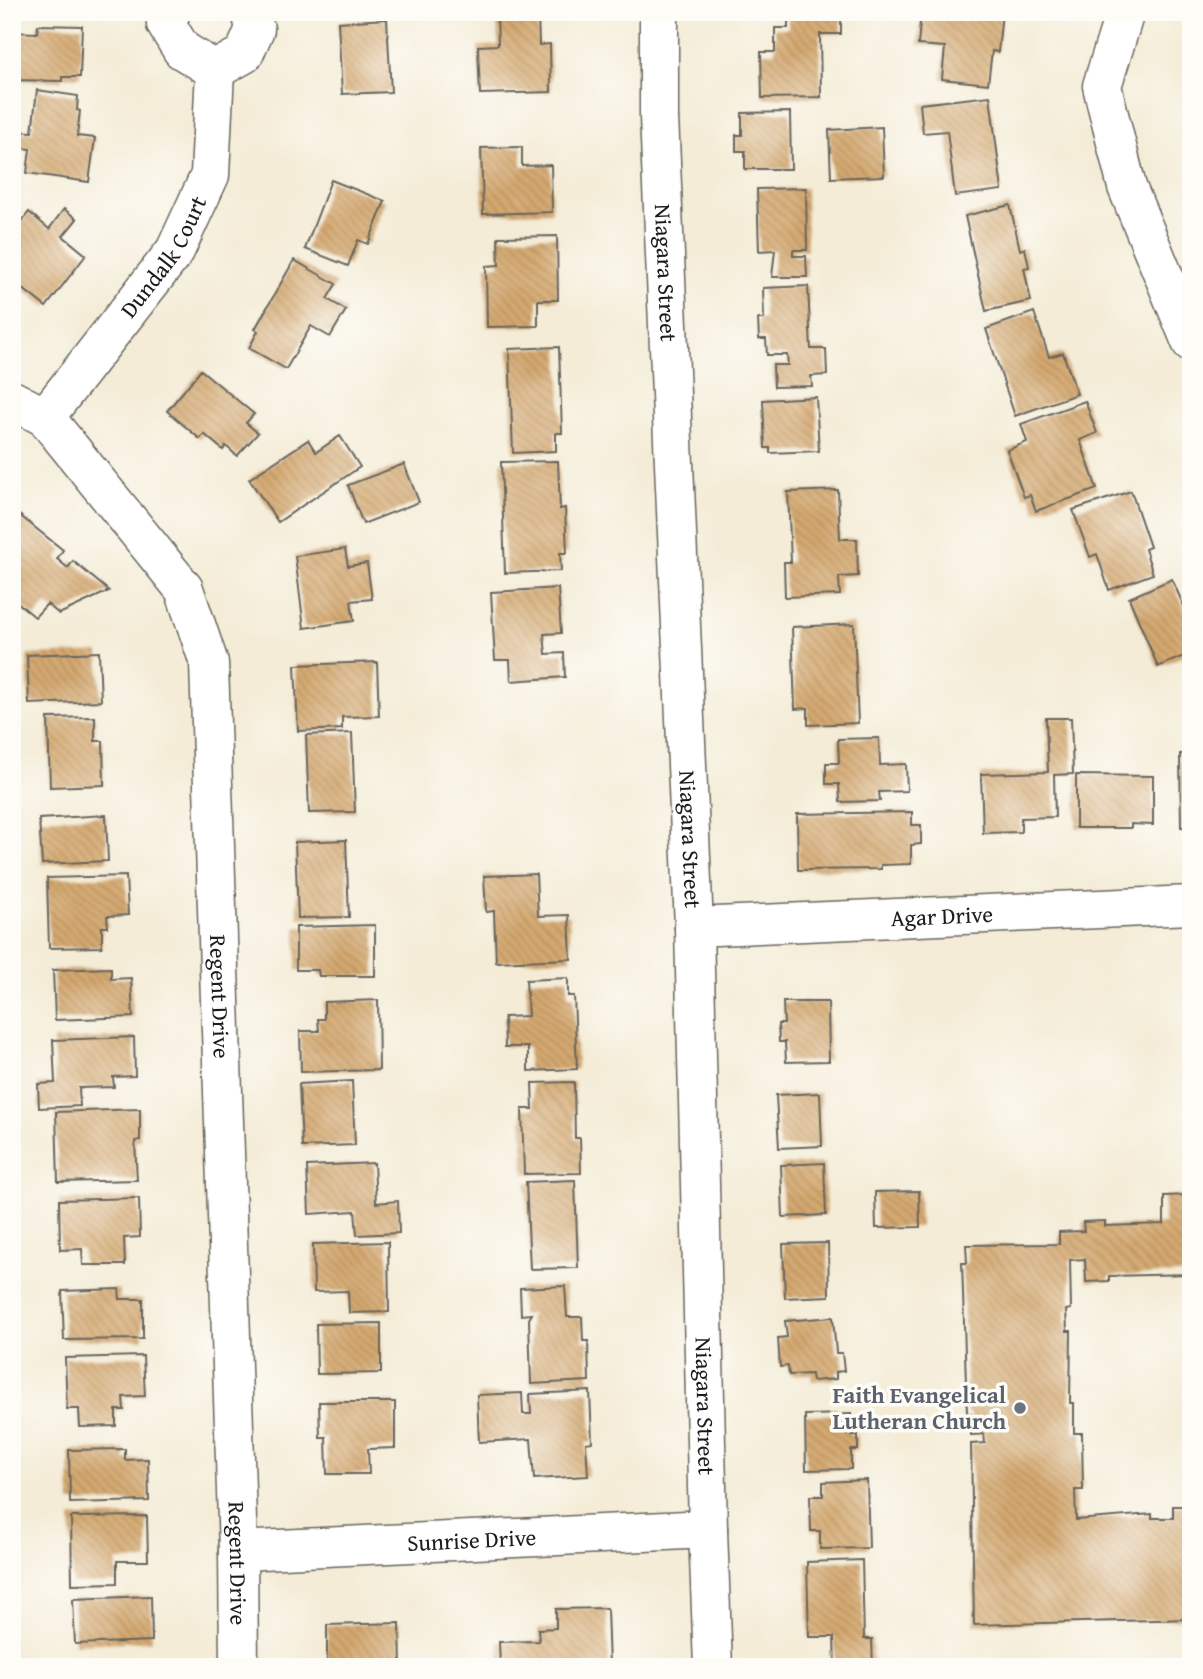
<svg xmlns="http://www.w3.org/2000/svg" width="1203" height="1679" viewBox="0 0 1203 1679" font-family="'Gentium Book Plus',serif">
	<defs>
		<pattern id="building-back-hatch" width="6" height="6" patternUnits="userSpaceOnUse" patternTransform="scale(1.75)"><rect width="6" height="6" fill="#d4a870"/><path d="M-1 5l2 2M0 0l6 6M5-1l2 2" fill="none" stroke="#b59060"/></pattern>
	</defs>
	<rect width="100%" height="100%" fill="#fdfcf7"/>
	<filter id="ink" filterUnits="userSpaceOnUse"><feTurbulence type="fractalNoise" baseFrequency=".0143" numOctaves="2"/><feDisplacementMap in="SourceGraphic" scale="14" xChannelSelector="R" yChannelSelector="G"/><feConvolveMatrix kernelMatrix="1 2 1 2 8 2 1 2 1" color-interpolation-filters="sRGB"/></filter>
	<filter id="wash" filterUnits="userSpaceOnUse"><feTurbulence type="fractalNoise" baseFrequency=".00686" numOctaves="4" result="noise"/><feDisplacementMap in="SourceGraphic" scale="28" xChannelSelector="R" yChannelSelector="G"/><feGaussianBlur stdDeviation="1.57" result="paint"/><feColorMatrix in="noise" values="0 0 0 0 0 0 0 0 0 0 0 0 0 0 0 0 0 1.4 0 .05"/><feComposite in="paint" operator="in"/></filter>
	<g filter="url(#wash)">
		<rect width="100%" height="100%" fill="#f4ecd7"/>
		<g id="blocks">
			<g fill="url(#building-back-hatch)">
				<polygon points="788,12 841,12 841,34 820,34 821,97 762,98 761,52 775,52 775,28 788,28"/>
				<polygon points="921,12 1002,12 998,52 992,51 988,84 942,79 945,47 918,45"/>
				<polygon points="538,14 539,45 550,44 551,92 480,94 478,46 498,45 497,16"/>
				<polygon points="387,19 391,92 342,94 338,22"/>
				<polygon points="38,25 82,26 80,77 62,77 62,81 12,80 12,32 37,33"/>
				<polygon points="37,90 78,96 77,110 80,111 77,136 95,138 89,182 27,173 30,149 12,147 12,144 14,131 32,132"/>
				<polygon points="990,96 1002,190 955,196 947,131 923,133 920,104"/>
				<polygon points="790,112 791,169 745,169 745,151 736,151 736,135 742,135 742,113"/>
				<polygon points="882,127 884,176 831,178 829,130"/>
				<polygon points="522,147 522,166 551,165 552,212 483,214 481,148"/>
				<polygon points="331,180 385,201 368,244 358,240 348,266 305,249"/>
				<polygon points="806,188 807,250 793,250 793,256 806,256 807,277 772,277 775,250 759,251 757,189"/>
				<polygon points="1010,205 1020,250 1025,248 1029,267 1024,268 1031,301 986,311 965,216"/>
				<polygon points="64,209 77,219 63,236 86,255 46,307 12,280 12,221 15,217 21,222 29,212 49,229"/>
				<polygon points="557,236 558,300 538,300 538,326 487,327 486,266 499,265 498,237"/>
				<polygon points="294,260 336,284 327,299 346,310 330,337 311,326 286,369 249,348 258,331 255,329"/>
				<polygon points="808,286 811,349 826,349 827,375 811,376 812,386 774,387 773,365 788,365 787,355 767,355 766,339 759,339 758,319 764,319 763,288"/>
				<polygon points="1034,312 1049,357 1063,353 1077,394 1015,416 986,329"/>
				<polygon points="559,347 562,433 556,433 556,451 513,453 509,349"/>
				<polygon points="201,370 254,414 246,423 258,433 237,456 226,446 223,450 204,434 200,439 167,411"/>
				<polygon points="816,397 819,451 770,453 770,448 765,448 763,400"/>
				<polygon points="1085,401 1097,433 1080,440 1097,489 1036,511 1030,495 1024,497 1007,450 1027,442 1021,424"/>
				<polygon points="340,436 360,467 278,522 249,479 308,440 316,452"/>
				<polygon points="558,461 560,509 565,508 567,553 560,553 561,571 505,573 501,462"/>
				<polygon points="404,464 419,502 363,524 348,485"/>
				<polygon points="838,490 840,539 857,539 858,576 839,577 840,595 785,597 784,562 791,562 788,492"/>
				<polygon points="1131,491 1150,547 1145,549 1153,574 1109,590 1097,554 1090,557 1073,510"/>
				<polygon points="18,514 63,550 57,559 68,568 73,561 109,591 59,614 47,604 35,617 12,598 12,521"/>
				<polygon points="345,549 348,566 367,563 372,599 351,601 354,621 304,628 295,556"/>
				<polygon points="1172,579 1191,623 1191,653 1158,667 1129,598"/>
				<polygon points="558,588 561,633 544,634 546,654 564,653 565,677 511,681 510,660 495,660 491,592"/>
				<polygon points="854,624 858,723 808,725 808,708 795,709 792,627"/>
				<polygon points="99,652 101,701 29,704 27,655"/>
				<polygon points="377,662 379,716 342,717 342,729 298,731 295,665"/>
				<polygon points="95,717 95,741 103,741 104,785 50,787 48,718"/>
				<polygon points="1046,718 1071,718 1073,774 1054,775 1055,817 1021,818 1021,832 983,833 981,774 1048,772"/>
				<polygon points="352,733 355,812 309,813 306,735"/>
				<polygon points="879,738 880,765 906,764 907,791 879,792 880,801 840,802 839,784 826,784 826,763 839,763 838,739"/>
				<polygon points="1180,754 1191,754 1191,827 1181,827"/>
				<polygon points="1076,775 1153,776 1153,825 1131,824 1131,828 1076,828"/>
				<polygon points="912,812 912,825 921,825 921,844 911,845 911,864 881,865 881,869 798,870 797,814"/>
				<polygon points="106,815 108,861 42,864 39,819"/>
				<polygon points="346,840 349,917 298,918 295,842"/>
				<polygon points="536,874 538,916 569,915 571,959 496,962 494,911 486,912 484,876"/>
				<polygon points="126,876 128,915 107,916 108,927 102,927 102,947 49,948 47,878"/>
				<polygon points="375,925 375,976 319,976 318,970 296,970 296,927"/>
				<polygon points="111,968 111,979 131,978 133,1017 55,1020 53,970"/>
				<polygon points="568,978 568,996 574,996 577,1069 528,1071 528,1047 505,1047 504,1017 528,1016 526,980"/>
				<polygon points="378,1000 379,1070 301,1072 300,1031 319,1031 318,1019 324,1019 324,1002"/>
				<polygon points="783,1002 828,1002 829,1061 786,1062 785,1042 779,1042 778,1024 784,1024"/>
				<polygon points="134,1037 135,1076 113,1077 114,1087 79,1088 80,1106 39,1108 38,1084 55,1083 53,1040"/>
				<polygon points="352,1081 355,1145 302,1147 299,1084"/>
				<polygon points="574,1082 575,1138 580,1138 581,1173 524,1174 522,1109 533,1109 532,1083"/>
				<polygon points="820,1093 822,1146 779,1148 776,1095"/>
				<polygon points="140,1109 140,1140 135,1141 137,1180 58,1182 56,1112"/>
				<polygon points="374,1163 376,1203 398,1201 399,1233 357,1235 355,1211 309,1214 307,1166"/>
				<polygon points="824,1163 826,1215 783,1217 781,1165"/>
				<polygon points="575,1180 578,1268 530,1269 526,1182"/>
				<polygon points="919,1191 920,1227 876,1228 875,1192"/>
				<polygon points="1191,1195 1191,1274 1109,1276 1109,1281 1086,1282 1085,1259 1070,1260 1071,1309 1066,1310 1067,1331 1071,1331 1070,1403 1074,1403 1074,1433 1082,1433 1083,1490 1075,1490 1076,1520 1152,1514 1152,1518 1173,1518 1173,1506 1191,1506 1191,1619 974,1625 971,1444 985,1443 984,1434 971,1435 971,1413 967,1413 962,1263 967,1263 966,1245 1059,1244 1059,1232 1084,1231 1083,1222 1105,1221 1105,1226 1164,1224 1164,1196"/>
				<polygon points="139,1198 140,1237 124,1238 125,1265 83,1265 82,1249 60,1250 59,1200"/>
				<polygon points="388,1242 389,1312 349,1313 348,1291 314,1292 313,1244"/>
				<polygon points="828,1243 829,1296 785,1298 783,1244"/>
				<polygon points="565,1286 567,1317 582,1317 583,1341 588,1341 589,1381 531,1384 529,1319 532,1314 521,1315 520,1288"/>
				<polygon points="119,1289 120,1299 143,1299 143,1339 64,1340 62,1291"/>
				<polygon points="833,1317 836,1353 842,1353 844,1371 836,1372 836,1379 812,1381 811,1374 789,1375 788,1366 780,1367 778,1338 787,1337 785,1321"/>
				<polygon points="381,1323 381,1373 317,1374 316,1324"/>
				<polygon points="143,1356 145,1396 123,1397 124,1410 116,1410 116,1426 80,1427 79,1409 67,1409 65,1358"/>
				<polygon points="590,1391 592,1442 586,1443 588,1476 534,1479 531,1439 479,1442 477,1395 522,1393 523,1414 531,1414 530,1394"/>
				<polygon points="319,1402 395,1402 395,1448 368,1449 369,1474 327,1474 326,1437 320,1437"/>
				<polygon points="851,1414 851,1435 858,1435 858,1450 851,1450 851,1469 806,1470 805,1415"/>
				<polygon points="125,1449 125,1460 148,1459 149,1501 70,1503 69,1450"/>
				<polygon points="867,1480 869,1548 820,1549 820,1531 811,1531 810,1496 823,1496 823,1482"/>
				<polygon points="147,1516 148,1561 117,1561 117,1583 72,1584 71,1517"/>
				<polygon points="862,1560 864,1639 872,1639 873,1667 835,1667 834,1637 809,1637 807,1562"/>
				<polygon points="151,1596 152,1641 75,1644 73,1599"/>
				<polygon points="607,1608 609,1667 500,1667 499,1642 539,1641 538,1629 556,1628 556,1609"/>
				<polygon points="400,1623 401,1667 327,1667 327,1625"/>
			</g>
		</g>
	</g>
	<g filter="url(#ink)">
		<use href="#blocks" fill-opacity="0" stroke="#68655d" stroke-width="2"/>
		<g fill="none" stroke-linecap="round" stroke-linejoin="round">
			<g stroke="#68655d" stroke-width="41">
				<g id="minor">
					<polyline points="171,12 166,24 182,50 215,70"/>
					<polyline points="1125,12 1102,86 1127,187 1191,342"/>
					<polyline points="215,70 244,54 255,29 251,12"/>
					<path id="s1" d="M12,400l33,17 139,172 25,74 29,888 1,116"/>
					<path id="s2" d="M45,417l130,-166 35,-76 5,-105"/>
					<path id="s3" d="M694,927l497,-22"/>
					<path id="s4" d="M238,1551l470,-22"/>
				</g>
			</g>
			<g stroke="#68655d" stroke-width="41">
				<g id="major">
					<path id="s5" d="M659,12v104l35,811 14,602 5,138"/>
				</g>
			</g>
			<use href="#minor" stroke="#fff" stroke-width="38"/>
			<use href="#major" stroke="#fff" stroke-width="38"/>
		</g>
	</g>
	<circle fill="#6b7280" stroke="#fdfcf7" stroke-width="2.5" cx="1020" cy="1408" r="7"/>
	<g text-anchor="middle" stroke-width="7" stroke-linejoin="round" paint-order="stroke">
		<g font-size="23" fill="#1c1c1c" stroke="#fdfcf7">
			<text dy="8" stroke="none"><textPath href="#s2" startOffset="200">Dundalk Court</textPath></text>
			<text dy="8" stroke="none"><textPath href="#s5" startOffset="261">Niagara Street</textPath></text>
			<text dy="8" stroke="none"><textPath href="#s5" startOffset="828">Niagara Street</textPath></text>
			<text dy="8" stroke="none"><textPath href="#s3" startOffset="248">Agar Drive</textPath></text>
			<text dy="8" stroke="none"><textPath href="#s1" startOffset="670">Regent Drive</textPath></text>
			<text dy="8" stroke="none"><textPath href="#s5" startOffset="1395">Niagara Street</textPath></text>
			<text dy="8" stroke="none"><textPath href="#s4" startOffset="234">Sunrise Drive</textPath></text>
			<text dy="8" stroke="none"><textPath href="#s1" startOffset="1237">Regent Drive</textPath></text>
		</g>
		<g font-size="23" font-weight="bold" fill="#5b616d" stroke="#fdfcf7" text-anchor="end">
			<text x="1006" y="1403">Faith Evangelical<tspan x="1006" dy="26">Lutheran Church</tspan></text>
		</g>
	</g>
	<rect width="1203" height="1679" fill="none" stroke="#fdfcf7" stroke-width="42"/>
</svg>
